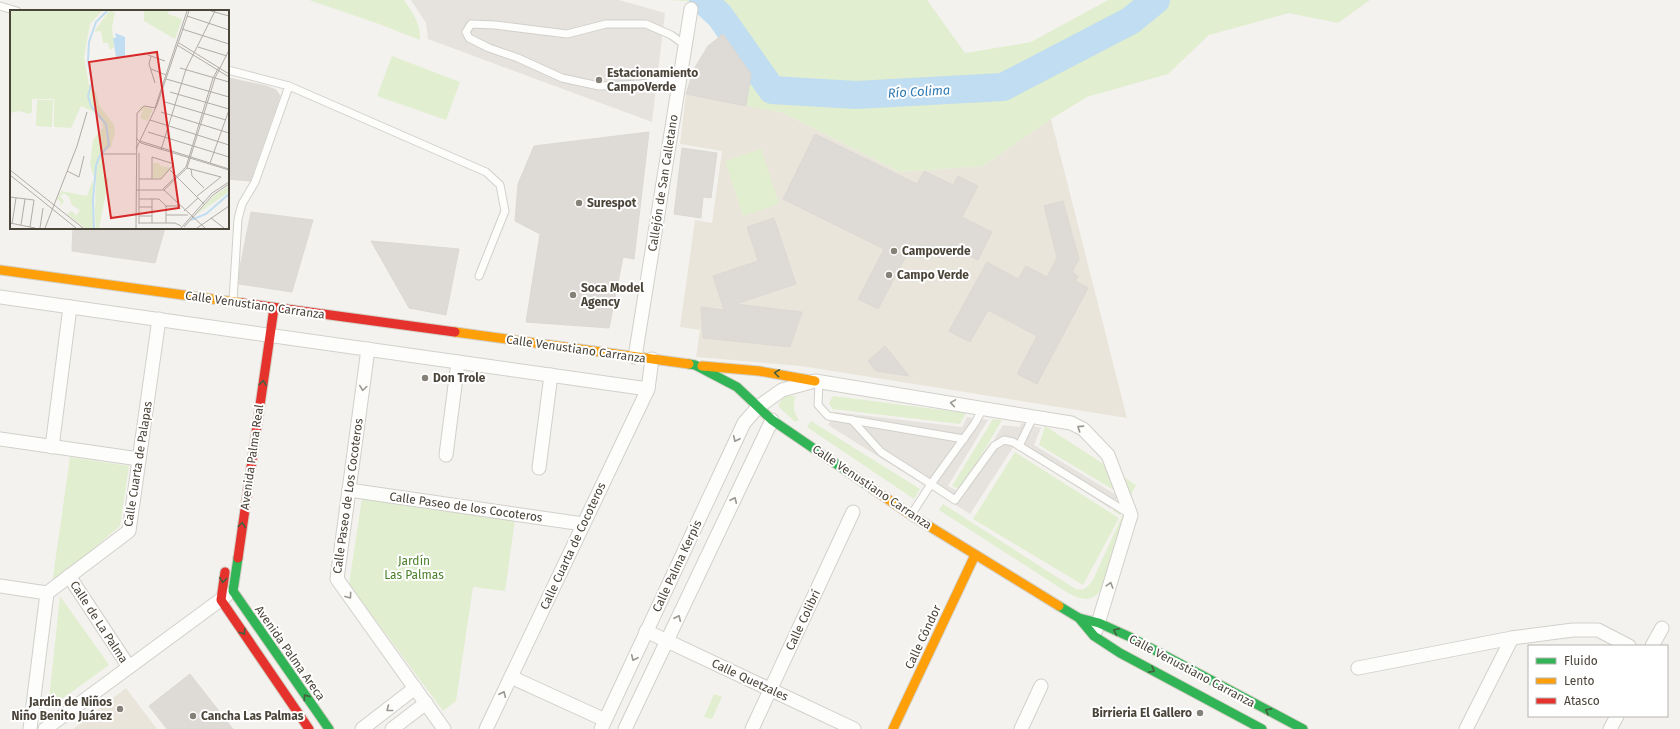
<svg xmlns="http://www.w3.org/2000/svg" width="1680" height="729" viewBox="0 0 1680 729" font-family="'Fira Sans',sans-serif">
	<rect width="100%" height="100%" fill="#f4f2ee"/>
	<g fill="#eae5da">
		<polygon points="686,94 781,112 900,172 983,166 1051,119 1127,418 801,366 696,357 700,330 680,327 695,220 712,223 722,151 680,144"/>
		<polygon points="126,688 157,729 73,729"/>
	</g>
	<g fill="#e1eecf">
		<path d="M309,0h95c9,13 17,24 16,40l-41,-16z"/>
		<polygon points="669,0 927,0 965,53 1031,42 1108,0 1370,0 1338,23 1289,13 1209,35 1168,74 1087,97 1051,119 983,166 900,172 781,112 746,106 751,74 701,2"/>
		<polygon points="392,56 460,82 446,120 377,96"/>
		<polygon points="761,149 779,204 743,216 725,161"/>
		<path d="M785,396h11c-4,8 -2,17 3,24l-4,2 -16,-15v-4z"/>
		<polygon points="833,396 966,413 960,424 832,409 829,403"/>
		<polygon points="993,419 1002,420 961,490 952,486"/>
		<polygon points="811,421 920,489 914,499 807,427"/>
		<polygon points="1045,426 1136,485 1120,515 1113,511 1122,495 1039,445"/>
		<polygon points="1015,452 1119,518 1083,585 973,519"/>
		<polygon points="70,457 129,466 120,526 52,584"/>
		<path d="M1133,492l-29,93c-10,17 -19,17 -36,8l-129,-83 4,-6 131,84c9,4 13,0 19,-8z"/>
		<polygon points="362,498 515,520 505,591 473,587 456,701 443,711 349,584"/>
		<polygon points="60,596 109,665 48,709"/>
		<polygon points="714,694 722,697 712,719 704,717"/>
	</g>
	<g fill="#e6e3df">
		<polygon points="411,0 619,0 665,13 652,122 428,39 426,23"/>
		<polygon points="835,412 962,427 967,417 988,420 948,486 961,493 1003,425 1020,427 1021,423 1041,428 1034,445 1118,496 1111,509 1014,446 970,514 828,425"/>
	</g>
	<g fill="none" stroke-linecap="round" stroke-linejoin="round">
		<polyline stroke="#c0ddf1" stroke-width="28" points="703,0 720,16 772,90 856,95 1003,87 1130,21 1156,0"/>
	</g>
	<g fill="#dedbd6" stroke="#dcd9d4">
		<polygon points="723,34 751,74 746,106 686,94 694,69 708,46"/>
		<polygon points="228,78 266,86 276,90 280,96 250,181 228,179"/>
		<polygon points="649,132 634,259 623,257 609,328 526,322 540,234 515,221 518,184 534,146"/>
		<polygon points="815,134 917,184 924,171 953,185 958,176 978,186 962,217 992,232 978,260 947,245 941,258 913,243 878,309 858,299 884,249 783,199"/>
		<polygon points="682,148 717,153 711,198 703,197 701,218 674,214"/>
		<polygon points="1063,201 1079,259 1072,272 1078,276 1075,281 1088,288 1037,384 1017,374 1037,336 988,310 970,342 949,331 987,262 1018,279 1026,266 1047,277 1057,258 1044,206"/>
		<polygon points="251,212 313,220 292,292 239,284 240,267"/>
		<polygon points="774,218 796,284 736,304 802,312 790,347 703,338 701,307 724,310 713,276 758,261 747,227"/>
		<polygon points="73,228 165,228 155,263 72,251"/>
		<polygon points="371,241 459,249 446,315 409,308"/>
		<polygon points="885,346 895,358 909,376 876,371 868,361"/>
		<polygon points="190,674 233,729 167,729 149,706"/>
	</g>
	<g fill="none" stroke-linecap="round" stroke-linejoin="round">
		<g stroke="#d2d0cb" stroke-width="9">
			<g id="lane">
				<polyline points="0,6 17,11"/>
				<polyline points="228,70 289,86 255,182 242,204 238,219 233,300"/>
				<polyline points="679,80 666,80 641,84 599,86 562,78 518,58 489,48 469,38 466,32 471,24 495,25 567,34 606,24 646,24 671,35 685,45"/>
				<polyline points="289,86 486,172 500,185 505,211 479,276"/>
				<polyline points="819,381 818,405 828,416 964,439"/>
				<polyline points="983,408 975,423 931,484 955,500 994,446 1004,440 1013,442 1128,513"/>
				<polyline points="852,420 881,452 931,484 911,515"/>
				<polyline points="1019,446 1033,417"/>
			</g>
		</g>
		<g stroke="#d2d0cb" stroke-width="15">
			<g id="street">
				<polyline points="0,297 648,389"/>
				<polyline points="368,349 337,579 444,729"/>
				<polyline points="635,357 691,9"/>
				<polyline points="0,439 139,459"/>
				<polyline points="52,447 70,307"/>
				<polyline points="446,455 458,362"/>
				<polyline points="539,468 551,375"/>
				<polyline points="349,490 583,524"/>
				<polyline points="69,576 129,667"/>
				<polyline points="0,586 47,593"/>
				<polyline points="47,593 129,531 159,319"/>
				<polyline points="646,631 854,729"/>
				<polyline points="1652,646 1662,628"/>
				<polyline points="1358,668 1512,638 1573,630 1598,630 1629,646"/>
				<polyline points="511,677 605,720"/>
				<polyline points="30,729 47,593"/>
				<polyline points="45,729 227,595"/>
				<polyline points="362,729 415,688"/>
				<polyline points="392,729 426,703"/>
				<polyline points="486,729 648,389 652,359"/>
				<polyline points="601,729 744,423 758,407 782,390 815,381 1071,423 1083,429 1108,455 1131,515 1096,630"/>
				<polyline points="625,729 772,420"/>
				<polyline points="752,729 853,512"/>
				<polyline points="1021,729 1041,686"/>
				<polyline points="1466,729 1512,638"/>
				<polyline points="1610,729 1617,716"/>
			</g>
		</g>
		<g stroke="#d3cfc5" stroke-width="11">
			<g id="fast">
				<polyline points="689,364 695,365 737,387 772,420 873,489"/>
				<polyline points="238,558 233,591 329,729"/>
				<polyline points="1059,606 1079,618 1094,636 1120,653 1262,729"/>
				<polyline points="1079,618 1099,623 1130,637 1303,729"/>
			</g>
		</g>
		<g stroke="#d3cfc5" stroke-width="11">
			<g id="slow">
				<polyline points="0,270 242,303"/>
				<polyline points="455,332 689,364"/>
				<polyline points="702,366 759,371 815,381"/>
				<polyline points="873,489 911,515 1059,606"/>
				<polyline points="893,729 975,555"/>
			</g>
		</g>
		<g stroke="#d3cfc5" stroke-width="11">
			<g id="jam">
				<polyline points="242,303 455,332"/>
				<polyline points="238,558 274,308"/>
				<polyline points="225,572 221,600 309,729"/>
			</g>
		</g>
		<use href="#lane" stroke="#fdfdfc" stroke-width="7"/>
		<use href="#street" stroke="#fdfdfc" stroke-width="13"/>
		<use href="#fast" stroke="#30b455" stroke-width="9"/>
		<use href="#slow" stroke="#ff9f0a" stroke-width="9"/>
		<use href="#jam" stroke="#e5322d" stroke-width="9"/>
	</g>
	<defs><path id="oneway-chevron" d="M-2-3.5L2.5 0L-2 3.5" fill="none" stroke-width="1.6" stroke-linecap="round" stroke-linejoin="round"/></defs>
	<g stroke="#446040">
		<use href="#oneway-chevron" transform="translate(777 373) rotate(-173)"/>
		<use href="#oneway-chevron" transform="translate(263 383) rotate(-82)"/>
		<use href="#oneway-chevron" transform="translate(242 525) rotate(-82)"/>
		<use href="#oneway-chevron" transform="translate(223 580) rotate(98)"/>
		<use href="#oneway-chevron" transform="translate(1116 631) rotate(-156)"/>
		<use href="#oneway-chevron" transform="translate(243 632) rotate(56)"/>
		<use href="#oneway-chevron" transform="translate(1152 670) rotate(28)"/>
		<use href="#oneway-chevron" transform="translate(306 697) rotate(-125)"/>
		<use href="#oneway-chevron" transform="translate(1268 711) rotate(-152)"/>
	</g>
	<g stroke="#9b9791">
		<use href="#oneway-chevron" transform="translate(363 388) rotate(98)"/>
		<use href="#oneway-chevron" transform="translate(953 403) rotate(-171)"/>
		<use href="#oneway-chevron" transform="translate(1080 428) rotate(-147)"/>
		<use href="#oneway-chevron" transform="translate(736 439) rotate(115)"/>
		<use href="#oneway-chevron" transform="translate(734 500) rotate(-65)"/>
		<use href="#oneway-chevron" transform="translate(1110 585) rotate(-73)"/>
		<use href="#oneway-chevron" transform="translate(349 596) rotate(54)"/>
		<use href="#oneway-chevron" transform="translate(678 618) rotate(-65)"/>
		<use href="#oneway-chevron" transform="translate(634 658) rotate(115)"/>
		<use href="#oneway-chevron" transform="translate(503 694) rotate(-65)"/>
		<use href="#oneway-chevron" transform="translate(389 709) rotate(142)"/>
	</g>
	<g fill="#868178" stroke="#fff" stroke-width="1.5">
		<circle cx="599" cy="80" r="4"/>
		<circle cx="579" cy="203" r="4"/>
		<circle cx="894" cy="251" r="4"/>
		<circle cx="889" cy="275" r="4"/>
		<circle cx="573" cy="295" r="4"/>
		<circle cx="425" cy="378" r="4"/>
		<circle cx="120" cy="709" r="4"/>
		<circle cx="1200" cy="713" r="4"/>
		<circle cx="193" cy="716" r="4"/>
	</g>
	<g text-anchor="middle" stroke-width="4" stroke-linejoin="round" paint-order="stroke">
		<g font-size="12" font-weight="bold" fill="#4b4439" stroke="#fff" text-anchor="start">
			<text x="607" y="77">Estacionamiento<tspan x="607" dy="14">CampoVerde</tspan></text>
			<text x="587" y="207">Surespot</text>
			<text x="902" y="255">Campoverde</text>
			<text x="897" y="279">Campo Verde</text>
			<text x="581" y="292">Soca Model<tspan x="581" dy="14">Agency</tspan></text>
			<text x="433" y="382">Don Trole</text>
			<text x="112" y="706" text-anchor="end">Jardín de Niños<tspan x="112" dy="14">Niño Benito Juárez</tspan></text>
			<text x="1192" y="717" text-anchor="end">Birrieria El Gallero</text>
			<text x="201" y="720">Cancha Las Palmas</text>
		</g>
		<g font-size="12" fill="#4b4439" stroke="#fff">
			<text transform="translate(663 183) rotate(-81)" y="4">Callejón de San Calletano</text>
			<text transform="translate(255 305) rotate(8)" y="4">Calle Venustiano Carranza</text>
			<text transform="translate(576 349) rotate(8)" y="4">Calle Venustiano Carranza</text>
			<text transform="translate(252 457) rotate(-82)" y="4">Avenida Palma Real</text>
			<text transform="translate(138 464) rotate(-81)" y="4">Calle Cuarta de Palapas</text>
			<text transform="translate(872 487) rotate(34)" y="4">Calle Venustiano Carranza</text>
			<text transform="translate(348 496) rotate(-82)" y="4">Calle Paseo de Los Cocoteros</text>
			<text transform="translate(466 507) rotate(8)" y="4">Calle Paseo de los Cocoteros</text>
			<text transform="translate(573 546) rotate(-65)" y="4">Calle Cuarta de Cocoteros</text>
			<text transform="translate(677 566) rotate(-65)" y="4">Calle Palma Kerpis</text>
			<text transform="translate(803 620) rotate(-65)" y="4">Calle Colibrí</text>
			<text transform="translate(99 622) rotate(57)" y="4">Calle de La Palma</text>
			<text transform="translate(923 637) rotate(-65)" y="4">Calle Cóndor</text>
			<text transform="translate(290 653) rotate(55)" y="4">Avenida Palma Areca</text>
			<text transform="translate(1192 671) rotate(28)" y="4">Calle Venustiano Carranza</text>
			<text transform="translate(750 680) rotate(25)" y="4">Calle Quetzales</text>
		</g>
		<g font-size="12" fill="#4a7f2a" stroke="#fff">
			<text x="414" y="565">Jardín<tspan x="414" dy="14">Las Palmas</tspan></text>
		</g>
		<g font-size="13" font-style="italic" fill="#2e7ab2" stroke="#fff">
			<text transform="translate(919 91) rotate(-3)" y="5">Río Colima</text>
		</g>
	</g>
	<g transform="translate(10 10)">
		<rect width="219" height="219" fill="#f4f2ee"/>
		<path d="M0,1h92l-12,13 -6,33 5,28 7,8 3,12 15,20 1,7 -4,15 -9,6 2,27 5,-2 -10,50h-3l-1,-17 1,-29 -6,-17 3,-25 10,-12 -1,-6 -8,-10 -13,-6 -10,22 -17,-1v-28h-22v13l-3,2 -10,-3 -9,2zM99,1l6,1 -3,15 2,20 -4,3 -2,-7h-5l-2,-12 -7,1zM134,1h25l-1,3 14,5 -7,20 -31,-18zM27,90h16l-1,27 -16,-1zM131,96l12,3 -7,15 1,-3 -7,-3 4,-10 -7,7zM143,153h6l1,3 11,2 -10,10h-8zM83,170v48h-8l-18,-14 5,-3 4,5 4,-6 -8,-5 -3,-8 -5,-4 -4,3 4,5 -4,6 1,-5 -4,-3 4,-8 26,5zM219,176v6l-35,24 21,-21z" fill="#e1eecf"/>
		<path d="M105,23l10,4v19l-9,1 -3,-19h3z" fill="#c0ddf1"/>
		<path fill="none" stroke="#c0ddf1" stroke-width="2" d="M181,210l15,-6 23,-20M84,218l-1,-27 3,-35 3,-9 10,-12 -3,-21 -15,-18 -3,-10 4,-14 -4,-21 1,-19 7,-20 11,-11"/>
		<path fill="none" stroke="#b0aca6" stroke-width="1" d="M201,1l18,5M177,6l42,14M172,19l47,15M169,33l50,31M167,35l52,32M188,37l29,9M138,45l17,6M141,46l-2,8 6,19M170,58l49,14M141,59l15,6M156,69l63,18M160,82l59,17M155,92l61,18M145,98l32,-97M151,102l68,21M140,110l79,25M138,122l81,25M126,128l5,5 88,27M130,131l89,28M126,139l21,-44 32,-94M151,140l25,-81 29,-58M93,144h33M200,153l19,-53M177,158l34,9M181,159l1,7 12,12M0,160l73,58M160,160l35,35M57,161l12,6 5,-21M0,165l66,53M129,169h22l13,-15 -22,-7v22M153,179l23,-22 27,-89 6,-11M126,180h28l23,-22 28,-90 14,-28M154,180l41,38M187,186l24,-19M0,187l24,3 -4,27M129,189h20l7,7M156,196h14M129,197h13M174,201l14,-13M156,205h22M129,206h13M201,208l13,10M0,213l25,5M128,213h37l6,3M129,213v-70M142,213v-24M156,213v-17M2,214l4,-26M11,215l4,-26M174,217l29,-32 16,-11M30,218l3,-20M35,218l32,-82 10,-34M126,218l1,-115 7,-7 12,2M171,218l31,-35 17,-11M187,218l32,-22"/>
		<path fill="#d62828" fill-opacity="0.15" stroke="#d62828" stroke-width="2" d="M147,42l22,156 -68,10 -22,-156z"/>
		<rect width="219" height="219" fill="none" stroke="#4b4439" stroke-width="2"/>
	</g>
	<rect x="1528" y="645" width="140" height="72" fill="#ffffff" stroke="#b7b4b0"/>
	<rect x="1536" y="658" width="20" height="6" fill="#30b455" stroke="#b7b4b0"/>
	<text x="1564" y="665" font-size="12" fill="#4b4439">Fluido</text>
	<rect x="1536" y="678" width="20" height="6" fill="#ff9f0a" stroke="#b7b4b0"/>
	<text x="1564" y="685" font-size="12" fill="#4b4439">Lento</text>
	<rect x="1536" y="698" width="20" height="6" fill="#e5322d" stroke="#b7b4b0"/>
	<text x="1564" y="705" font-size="12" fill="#4b4439">Atasco</text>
</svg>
